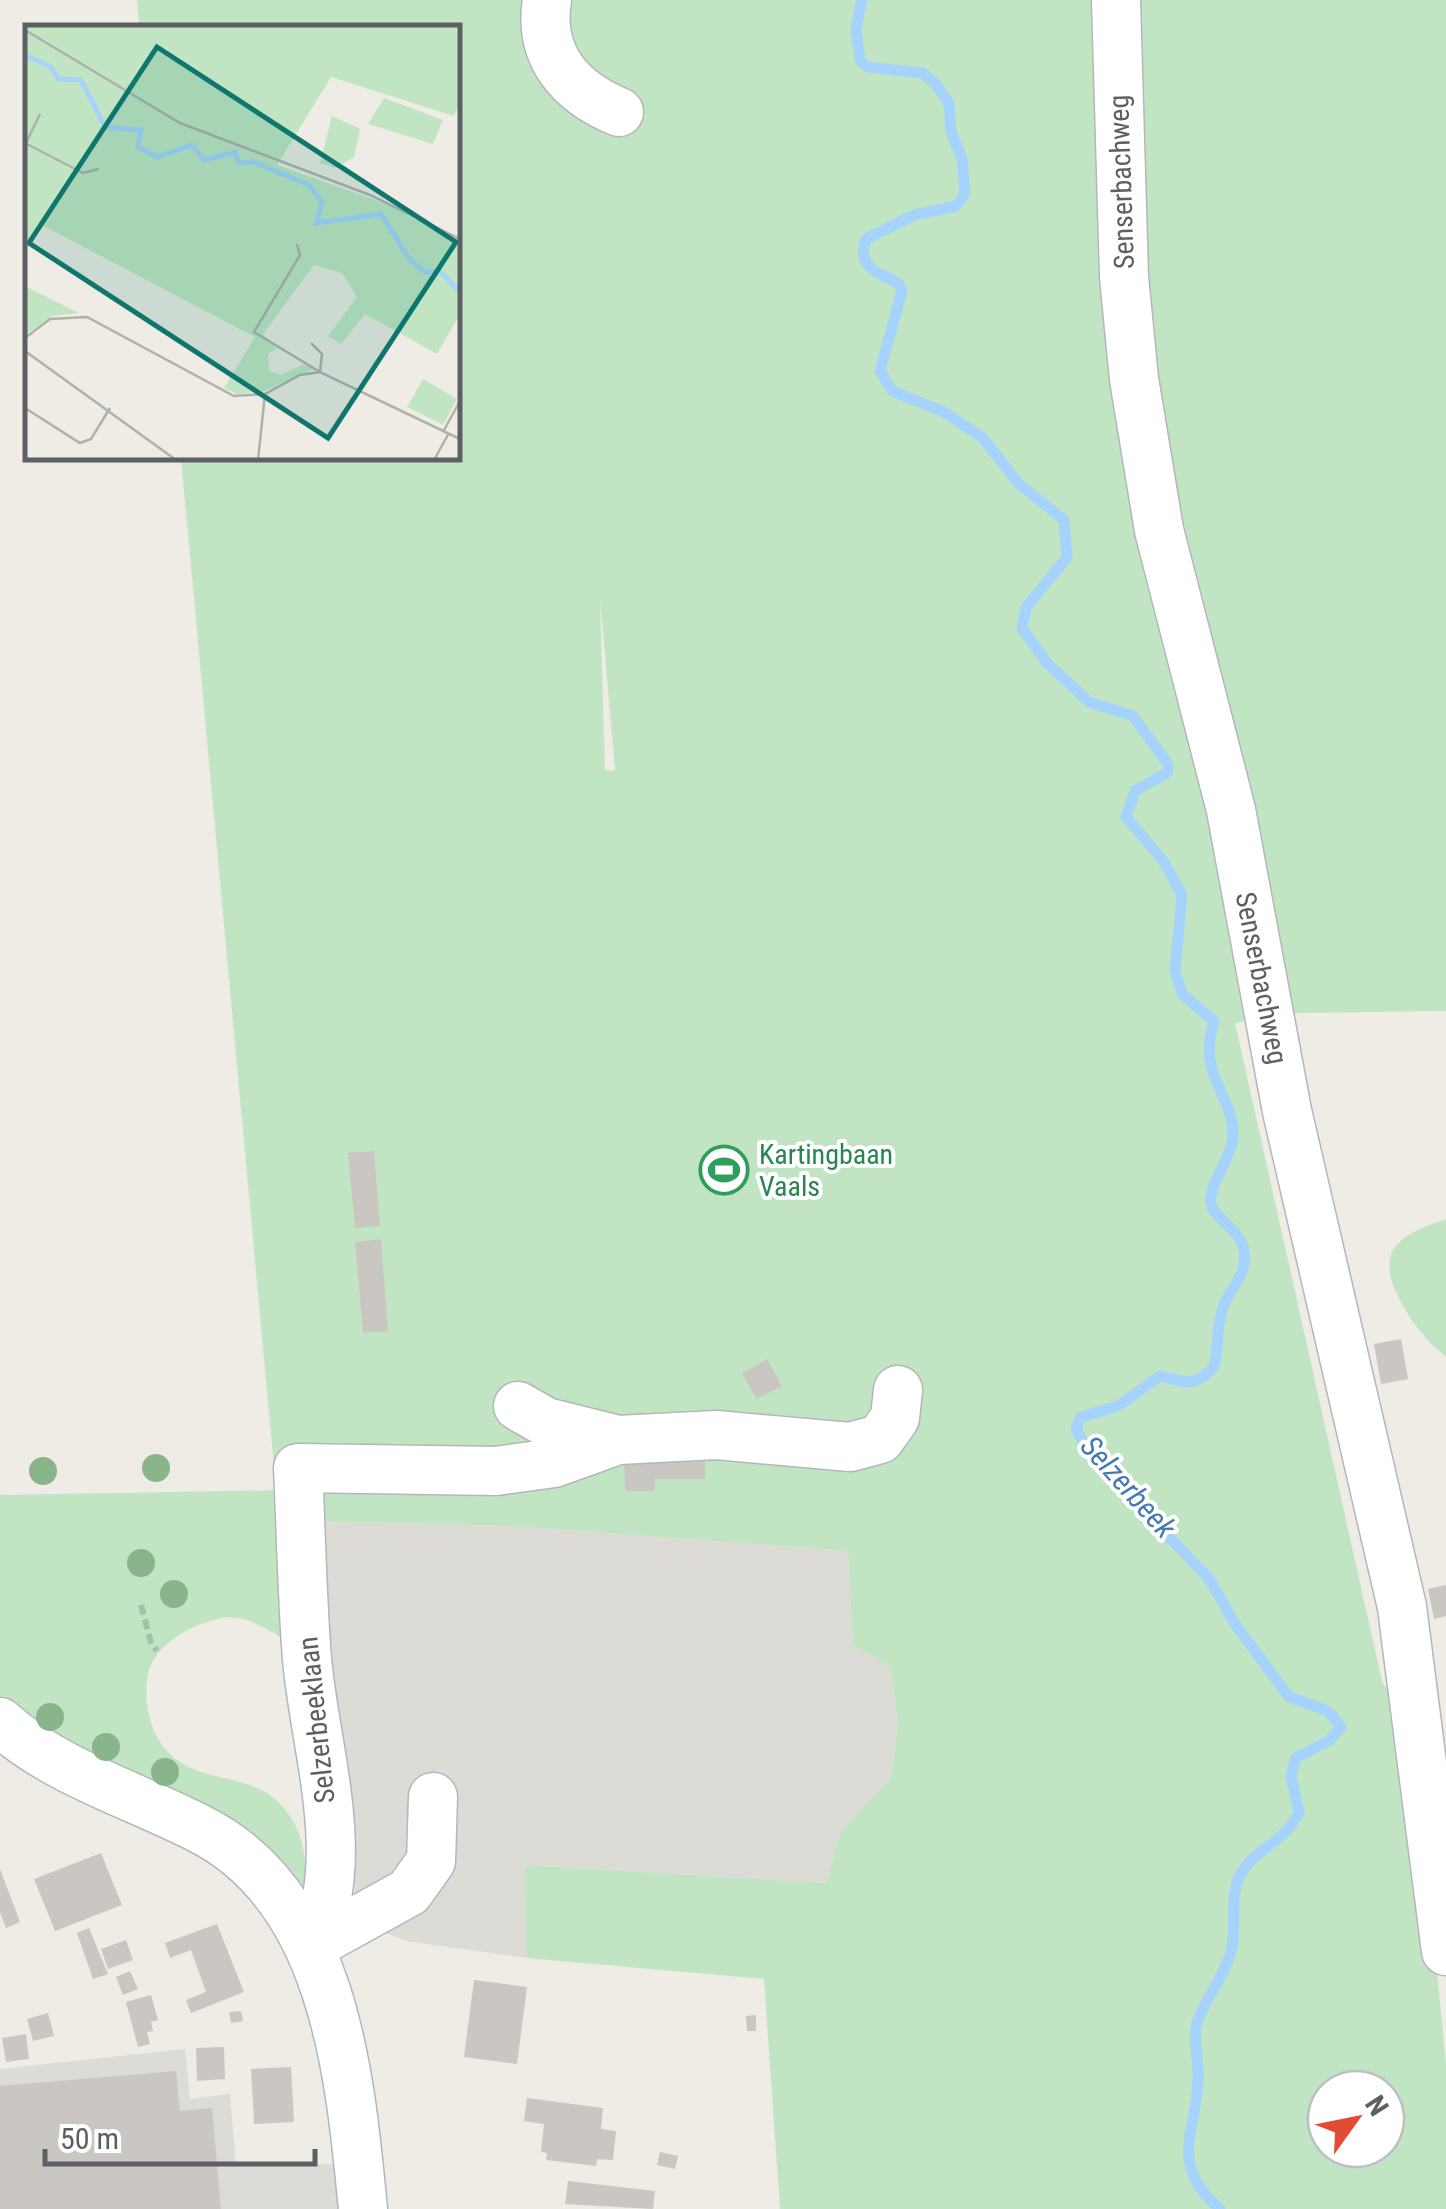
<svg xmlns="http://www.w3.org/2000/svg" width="1446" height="2209" viewBox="0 0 1446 2209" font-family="'Roboto Condensed',sans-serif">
	<rect width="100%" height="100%" fill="#eeece4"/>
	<g fill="#dddbd6">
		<polygon points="318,1521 512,1526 848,1551 853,1646 890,1665 898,1723 891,1778 841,1831 826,1883 526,1865 526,1958 406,1941 355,1921 354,1868"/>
		<polygon points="185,2049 190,2099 230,2094 236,2166 338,2164 344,2209 0,2209 0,2069"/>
	</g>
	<g fill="#c1e5c3" fill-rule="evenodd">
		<path d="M137,0h1309v1011l-150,2 -61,10 147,658 23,40 21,139 20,204v145h-666l-16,-230 -238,-21 -1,-93 301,18 15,-52 50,-53 7,-55 -8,-58 -37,-19 -5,-95 -336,-25 -194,-5 -30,121c-21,-13 -45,-30 -71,-23 -28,7 -61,25 -69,54 -4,19 -1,43 7,60 28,58 92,32 128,74 24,28 24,60 22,95l-244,-157 -61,-45v-205l281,-5 -7,-23 -93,-1009h277v-430l-319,-1zM600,597l15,173 -1,1 -9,-1zM1326,2089h60v60h-60z"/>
		<path d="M1446,1219v138c-20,-16 -33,-33 -45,-55 -28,-51 -3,-67 45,-83z"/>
	</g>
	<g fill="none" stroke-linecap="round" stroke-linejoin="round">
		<path stroke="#a6d3fc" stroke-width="11" d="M862,0l-6,29 4,31 7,7 55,6 12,9 15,21 2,29 11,27 3,35 -9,12 -42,9 -48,24c-10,30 12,32 33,45l3,7 -22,80 12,20 52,21 39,26 35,45 46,37 3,37 -41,51 -4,20 24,34 43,40 44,14 35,48v8l-33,19 -9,26 38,45 18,33 -7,76 7,23 32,27c-18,56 22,76 19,117 -2,21 -24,45 -22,65 1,14 30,27 33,48 4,23 -14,37 -21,56 -7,21 -4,39 -9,60 -20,21 -28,15 -54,9l-42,30 -37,11 -5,11 9,18 55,62 68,69 27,47 54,73 39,14 13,16 -11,13 -34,18 -5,18 8,36c-15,32 -42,35 -57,60 -14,22 -5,50 -10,75 -6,29 -26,48 -35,76 -5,17 3,42 1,60 -4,54 -28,83 22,126"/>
	</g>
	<g fill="#cac6c1">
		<polygon points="374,1151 380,1226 355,1228 348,1153"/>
		<polygon points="381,1239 388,1331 363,1333 355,1242"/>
		<polygon points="1401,1339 1408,1379 1381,1384 1374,1344"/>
		<polygon points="767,1359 782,1386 757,1399 742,1374"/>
		<polygon points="624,1458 705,1458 705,1479 655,1479 655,1491 625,1491"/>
		<polygon points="1446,1585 1446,1616 1434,1619 1428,1589"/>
		<polygon points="101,1853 122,1905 55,1931 34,1879"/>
		<polygon points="0,1869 20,1922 6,1928 0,1912"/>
		<polygon points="217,1924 244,1992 191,2013 186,2000 206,1992 191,1950 170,1958 165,1943"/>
		<polygon points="89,1928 108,1974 93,1979 77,1933"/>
		<polygon points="126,1940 133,1960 108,1969 101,1949"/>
		<polygon points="130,1971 138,1989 123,1995 116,1977"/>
		<polygon points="474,1980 527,1987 517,2064 464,2057"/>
		<polygon points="151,1995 158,2020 151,2022 153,2031 147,2032 150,2044 138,2047 126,2002"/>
		<polygon points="241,2011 243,2021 231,2023 229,2012"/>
		<polygon points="48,2013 54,2036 33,2041 27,2019"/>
		<polygon points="756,2015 756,2031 747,2031 746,2016"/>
		<polygon points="26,2034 29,2059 6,2062 2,2038"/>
		<polygon points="224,2047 225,2079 197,2081 196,2048"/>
		<polygon points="291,2067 294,2122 254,2124 251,2069"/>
		<polygon points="176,2071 180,2111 212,2108 221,2209 0,2209 0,2086"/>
		<polygon points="527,2098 603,2108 601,2129 616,2131 613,2160 597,2159 596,2166 546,2160 547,2153 541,2152 544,2124 524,2121"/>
		<polygon points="660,2152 678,2156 675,2169 657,2165"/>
		<polygon points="568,2181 655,2191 653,2209 565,2204"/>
	</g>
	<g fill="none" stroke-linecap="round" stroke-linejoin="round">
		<g stroke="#b4b6bb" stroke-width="51">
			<g id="minor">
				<path d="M547,0c-9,56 23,92 72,112"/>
				<polyline points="1116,0 1124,277 1134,379 1159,530 1231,810 1287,1111 1402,1607 1446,1951"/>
				<polyline points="518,1406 546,1422 618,1440"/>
				<path d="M0,1722c55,50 134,73 200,107 135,68 150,247 163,380"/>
				<path d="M311,1946c43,-85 4,-196 -4,-287 -5,-63 -6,-128 -9,-191l198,3 58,-8 64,-23 98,-5 134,12 30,-8 15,-21 3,-28"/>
				<polyline points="311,1946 409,1892 431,1861 433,1797"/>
			</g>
		</g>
		<polyline stroke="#9bc5a9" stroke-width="6" stroke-dasharray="10 5" stroke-linecap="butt" points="141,1605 151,1643 157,1651"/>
		<use href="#minor" stroke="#fff" stroke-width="48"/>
	</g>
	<g fill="#8ab48a">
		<circle cx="156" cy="1468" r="14"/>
		<circle cx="43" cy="1471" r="14"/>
		<circle cx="141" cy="1563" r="14"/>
		<circle cx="174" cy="1594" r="14"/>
		<circle cx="50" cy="1717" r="14"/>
		<circle cx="106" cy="1747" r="14"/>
		<circle cx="165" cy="1772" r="14"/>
	</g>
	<defs>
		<g id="stadium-ring" transform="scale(2.5)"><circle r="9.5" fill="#fff" stroke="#2e9e5b" stroke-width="1.5"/><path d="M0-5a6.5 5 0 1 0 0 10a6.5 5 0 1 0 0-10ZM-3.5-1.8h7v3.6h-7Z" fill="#2e9e5b"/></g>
	</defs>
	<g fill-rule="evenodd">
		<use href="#stadium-ring" x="724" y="1170"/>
	</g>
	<g text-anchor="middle" stroke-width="8" stroke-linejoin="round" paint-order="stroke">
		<g font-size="28" fill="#5c5f64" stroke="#fff">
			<text transform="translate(1121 182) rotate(-92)" y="10">Senserbachweg</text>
			<text transform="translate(1262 978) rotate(79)" y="10">Senserbachweg</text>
			<text transform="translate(316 1720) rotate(-96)" y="10">Selzerbeeklaan</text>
		</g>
		<g font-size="28" fill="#27864d" stroke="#fff" text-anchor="start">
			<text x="759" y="1164">Kartingbaan<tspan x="759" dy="32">Vaals</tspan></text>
		</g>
		<g font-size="30" font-style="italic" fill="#4678b6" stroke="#fff">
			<text transform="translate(1128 1487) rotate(48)" y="10">Selzerbeek</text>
		</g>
	</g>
	<g transform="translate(25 25)">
		<rect width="435" height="435" fill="#eeece4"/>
		<path d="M0,0h435v77l-6,14 -123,-39 -54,88 113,40 70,36v73l-23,40 -72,-40 -24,30 -13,-8 29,-39 -15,-24 -28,-8 -51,69 14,15 -9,5 1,17 12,4 23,-11 10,5 -50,22 -27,3 -13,-6 31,-51 -215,-113 -15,26zM359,73l59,22 -10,24 -65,-20zM307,91l28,13 -6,28 -19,11 -15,-5zM0,261l54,27 -26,3 -28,19zM398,354l34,20 -14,26 -36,-18z" fill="#c1e5c3"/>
		<path fill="none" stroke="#a6d3fc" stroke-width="5" d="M0,30l26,12 7,12 23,1 24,47 36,3 -3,17 19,10 35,-12 12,15 31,-8 4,11 15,-1 55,23 13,17 -5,21 64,-9 28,45 16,13 15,-1 20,21"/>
		<path fill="none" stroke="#b0b0ad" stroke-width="2.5" d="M0,5l155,93 190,72 90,44M0,118l58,30 16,-4M1,118l14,-29M272,219l3,11 -46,77 66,40M0,313l25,-19 37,-2 147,79 31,-2 35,-19 20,-3 140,67M286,318l11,11 -2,18M0,326l151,109M0,383l55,35 11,-4 19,-31M419,405l16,-29M233,435l7,-66M409,435l15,-27"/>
		<path fill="#0f766e" fill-opacity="0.15" stroke="#0f766e" stroke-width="5" d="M132,22l299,195 -128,196 -299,-195z"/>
		<rect width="435" height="435" fill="none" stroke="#5c5f64" stroke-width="5"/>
	</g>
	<g transform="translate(1356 2119) rotate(57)"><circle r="48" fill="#ffffff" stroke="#bebfc1" stroke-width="2.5"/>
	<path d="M0-8L18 38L0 25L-18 38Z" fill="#e34b35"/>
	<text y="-15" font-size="28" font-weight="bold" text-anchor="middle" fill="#5c5f64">N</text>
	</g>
	<path d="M45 2149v15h270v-15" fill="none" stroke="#5c5f64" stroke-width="5"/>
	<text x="60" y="2149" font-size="30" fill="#5c5f64" stroke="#ffffff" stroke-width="8" paint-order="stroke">50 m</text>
</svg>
